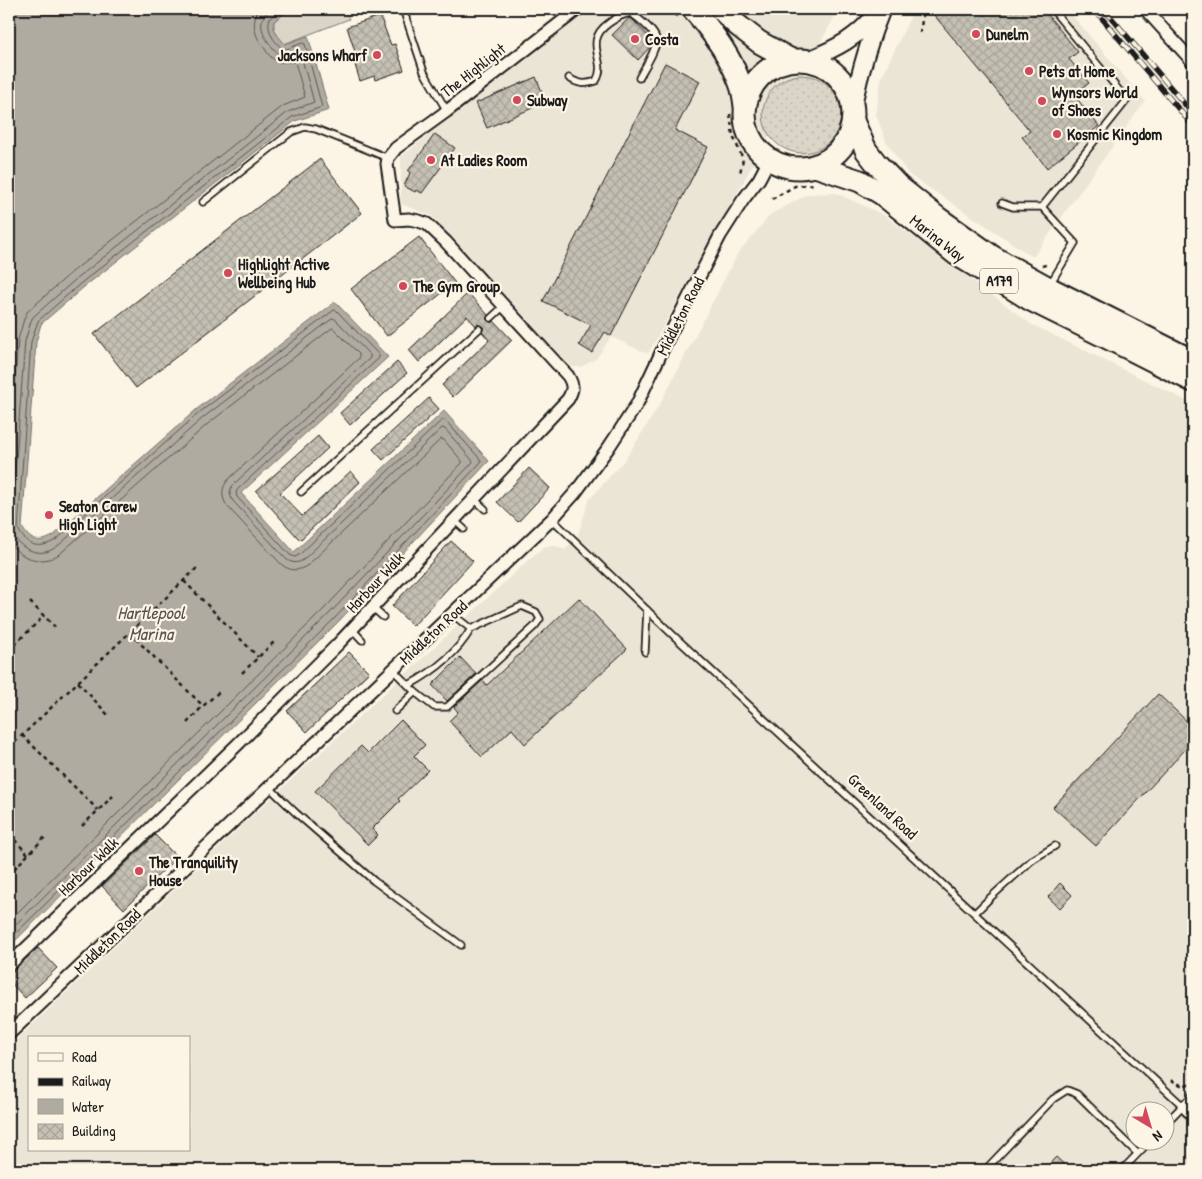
<svg xmlns="http://www.w3.org/2000/svg" width="1202" height="1179" viewBox="0 0 1202 1179" font-family="'Patrick Hand',sans-serif">
	<defs>
		<pattern id="grass-dots" width="8" height="8" patternUnits="userSpaceOnUse" patternTransform="scale(1.25)"><rect width="8" height="8" fill="#dbd5c8"/><path d="M2 2h.1M6 6h.1" fill="none" stroke="#bbb6ab" stroke-width="1.8" stroke-linecap="round"/></pattern>
		<pattern id="building-cross-hatch" width="8" height="8" patternUnits="userSpaceOnUse" patternTransform="scale(1.25)"><rect width="8" height="8" fill="#c4c0b3"/><path d="M0 0l8 8M0 8l8-8" fill="none" stroke="#a8a499"/></pattern>
	</defs>
	<rect width="100%" height="100%" fill="#fcf5e5"/>
	<filter id="ink" filterUnits="userSpaceOnUse"><feTurbulence type="fractalNoise" baseFrequency=".02" numOctaves="2"/><feDisplacementMap in="SourceGraphic" scale="10" xChannelSelector="R" yChannelSelector="G"/><feConvolveMatrix kernelMatrix="1 2 1 2 8 2 1 2 1" color-interpolation-filters="sRGB"/></filter>
	<g filter="url(#ink)">
		<g fill="#ebe5d6" fill-rule="evenodd">
			<polygon points="583,9 839,9 648,354 611,337 596,359 581,367 573,367 562,360 486,280 432,216 401,204 401,157"/>
			<polygon points="914,9 1067,9 1145,101 1033,257 908,174 886,141 876,115 881,79"/>
			<path d="M836,193l48,22 147,109 162,80v766h-1184v-123l241,-229 285,-264 10,-8h11l9,4 13,-15 11,-35 37,-42 33,-52 79,-153 33,-39 37,-20zM29,1038h160v112h-160zM1134,1112h30v30h-30z"/>
		</g>
		<circle fill="url(#grass-dots)" stroke="#7c7872" cx="802" cy="114" r="39"/>
		<path fill="#dbd5c8" stroke="#7c7872" d="M291,9h53l5,10 -65,25c-5,-7 -12,-13 -10,-23z"/>
		<path fill="#b0aba1" stroke="#75726c" d="M9,9h282l-17,12c-2,10 5,16 11,23l23,-8 21,74 -34,11 -211,166 -43,37 -5,18 -14,185c8,14 16,17 31,9l144,-127 138,-107 53,55 -147,136 53,59 150,-141 45,50 -151,161 -329,325z"/>
		<g fill="none" stroke-linecap="round" stroke-linejoin="round">
			<g stroke="#575551" stroke-width="1">
				<path d="M9,456l9,-116 6,-21 3,-7 45,-40 211,-166 22,-9 -10,-35c-6,-1 -12,2 -19,-1 -5,-3 -8,-7 -11,-12 -10,-12 -15,-26 -6,-40"/>
				<path d="M9,541c8,15 27,23 43,17 4,-2 8,-4 11,-7l146,-128 123,-95 2,1 25,25v4l-130,121c-8,8 -8,18 -2,27l54,58c8,7 17,8 27,1l133,-126 3,1 18,21v2l-138,146 -315,312"/>
				<path d="M9,931l320,-317 144,-152 -1,-2 -27,-31 -3,-1 -139,132c-6,4 -12,3 -17,-1l-53,-58c-4,-6 -4,-11 1,-17l136,-126v-3l-35,-36 -2,-1 -129,99 -145,128c-3,2 -7,5 -10,6 -17,6 -37,-8 -38,-25l14,-185 6,-20 2,-4 43,-38 212,-167 26,-10 -14,-50c-6,-1 -12,5 -19,3 -4,-2 -6,-5 -9,-8 -10,-13 -17,-27 -1,-38"/>
				<path d="M9,940l325,-321 147,-157v-2l-36,-40h-3l-143,135 -4,2 -5,-2 -53,-58 -1,-5 2,-3 141,-131v-3l-43,-45h-2l-134,102 -144,128c-18,10 -29,6 -38,-11l13,-187 7,-21 43,-38 211,-166 30,-10 -17,-63 -3,-1 -15,6h-4c-10,-8 -17,-19 -13,-31l12,-9"/>
			</g>
		</g>
		<g fill="url(#building-cross-hatch)" stroke="#1c1c1c">
			<polygon points="929,9 1043,9 1078,52 1069,59 1089,83 1074,95 1099,126 1047,168 1022,137 1030,131"/>
			<polygon points="380,16 391,45 395,44 404,70 375,80 374,76 360,81 355,65 359,64 347,27"/>
			<polygon points="629,18 632,19 651,39 649,48 638,60 612,35"/>
			<polygon points="665,63 700,81 675,130 708,147 611,336 605,332 592,353 579,345 591,325 543,301"/>
			<polygon points="536,77 546,102 487,128 476,103"/>
			<polygon points="435,134 455,148 422,193 416,190 415,192 404,186 410,173 408,171"/>
			<polygon points="320,159 362,213 136,388 94,334"/>
			<polygon points="419,237 455,283 387,336 351,289"/>
			<polygon points="468,293 488,315 486,319 488,321 492,323 494,321 512,340 453,397 442,385 489,340 482,332 484,328 482,326 478,324 476,326 467,316 419,362 409,350"/>
			<polygon points="397,362 407,373 350,425 340,413"/>
			<polygon points="429,398 439,409 383,460 373,449"/>
			<polygon points="318,436 328,448 280,493 302,516 351,471 360,482 300,540 256,491"/>
			<polygon points="529,468 550,488 518,522 497,502"/>
			<polygon points="451,541 473,561 413,626 392,606"/>
			<polygon points="579,598 627,649 525,744 512,729 482,757 449,721 458,712 454,707 483,680 487,685"/>
			<polygon points="349,652 369,672 307,732 287,711"/>
			<polygon points="460,657 476,674 447,701 432,685"/>
			<polygon points="1158,694 1193,727 1193,741 1096,846 1053,807"/>
			<polygon points="401,720 425,745 414,756 428,770 398,799 400,801 372,829 378,835 368,845 315,791 361,746 368,753"/>
			<polygon points="155,835 177,857 124,909 102,886"/>
			<polygon points="1060,883 1072,895 1060,908 1048,897"/>
			<polygon points="38,948 57,968 25,998 9,981 9,974"/>
			<polygon points="1056,1157 1070,1170 1043,1170"/>
		</g>
		<g fill="none" stroke-linecap="round" stroke-linejoin="round">
			<g stroke="#1c1c1c" stroke-width="9">
				<g id="lane">
					<polyline points="382,9 384,9"/>
					<polyline points="403,9 424,72 447,111"/>
					<path d="M569,78c9,6 16,7 27,3 13,-20 -15,-38 13,-58 7,-5 13,-9 22,-10 7,5 22,17 25,25 3,8 -13,32 -17,40"/>
					<polyline points="203,202 291,132 305,127 316,129 388,158"/>
					<polyline points="1002,203 1013,207 1042,207 1075,243 1050,284"/>
					<polyline points="1042,207 1127,100 1052,9"/>
					<polyline points="491,318 504,306"/>
					<polyline points="301,492 479,329"/>
					<polyline points="474,499 485,509"/>
					<polyline points="552,519 674,636 1183,1106"/>
					<polyline points="454,520 464,529"/>
					<polyline points="373,608 383,617"/>
					<polyline points="352,629 362,640"/>
					<polyline points="645,652 647,610"/>
					<polyline points="393,670 415,692 434,707 447,707 535,626 540,619 536,612 522,606 471,629 452,614"/>
					<path d="M409,685c24,-13 48,-32 62,-56"/>
					<polyline points="395,711 415,692"/>
					<polyline points="269,787 296,813 374,881 461,945"/>
					<polyline points="975,913 991,897 1032,860 1055,846"/>
					<polyline points="1164,1125 1193,1095"/>
					<polyline points="985,1170 1053,1099 1067,1090 1077,1094 1137,1153"/>
					<polyline points="1122,1170 1149,1142"/>
				</g>
			</g>
			<g stroke="#1c1c1c" stroke-width="15">
				<g id="street">
					<polyline points="1145,9 1193,62"/>
					<path d="M9,965l229,-221 100,-100 230,-245c5,-9 6,-13 0,-23l-64,-70 -58,-64 -19,-18 -8,-3 -10,-2 -14,1 -8,-56 1,-6 8,-10 51,-37 131,-102"/>
					<polyline points="9,1034 552,519 575,493 609,447 637,404 669,336 720,236 743,200 759,179 769,160"/>
					<polyline points="1183,1106 1193,1115"/>
				</g>
			</g>
			<g stroke="#1c1c1c" stroke-width="20">
				<g id="secondary">
					<path d="M808,60c29,-12 49,-22 69,-47"/>
					<path d="M853,105c7,-33 16,-65 29,-96"/>
				</g>
			</g>
			<g stroke="#1c1c1c" stroke-width="25">
				<g id="highway">
					<path d="M693,9c19,22 37,46 47,74 3,7 4,15 5,23"/>
					<polyline points="721,9 736,24 759,42 791,60"/>
					<circle cx="799" cy="114" r="54"/>
					<polyline points="853,121 866,150 876,163 898,186 938,218 993,257 1047,287 1193,361"/>
					<polyline points="815,166 860,181 882,194 956,254 1031,300 1130,349 1193,381"/>
				</g>
			</g>
			<g stroke="#1c1c1c" stroke-width="2.5" stroke-dasharray="4 4" stroke-linecap="butt">
				<polyline points="668,9 678,17"/>
				<polyline points="920,33 923,14 920,9"/>
				<polyline points="730,114 733,136 743,159 740,173"/>
				<polyline points="772,199 795,186 815,184"/>
				<polyline points="1042,266 1049,264"/>
				<polyline points="184,581 258,657"/>
				<polyline points="30,602 55,627"/>
				<polyline points="130,633 203,706"/>
				<polyline points="9,650 44,616"/>
				<polyline points="242,673 276,640"/>
				<polyline points="78,682 108,715"/>
				<polyline points="187,723 203,706 219,692"/>
				<polyline points="22,735 98,810"/>
				<polyline points="9,748 199,566"/>
				<polyline points="82,826 113,796"/>
				<polyline points="9,834 28,854"/>
				<polyline points="14,869 45,837"/>
				<polyline points="1171,1080 1183,1086 1193,1082"/>
			</g>
			<use href="#lane" stroke="#fcf5e5" stroke-width="5.5"/>
			<use href="#street" stroke="#fcf5e5" stroke-width="11"/>
			<use href="#secondary" stroke="#fcf5e5" stroke-width="16"/>
			<use href="#highway" stroke="#fcf5e5" stroke-width="21"/>
			<g stroke="#1c1c1c" stroke-width="5.5">
				<g id="rail">
					<polyline points="1094,9 1193,126"/>
					<polyline points="1104,9 1193,114"/>
				</g>
			</g>
			<use href="#rail" stroke="#fcf5e5" stroke-width="4" stroke-dasharray="11" stroke-linecap="butt"/>
		</g>
	</g>
	<g fill="#d1495b" stroke="#fcf5e5" stroke-width="2">
		<circle cx="976" cy="34" r="5"/>
		<circle cx="635" cy="39" r="5"/>
		<circle cx="377" cy="55" r="5"/>
		<circle cx="1029" cy="71" r="5"/>
		<circle cx="517" cy="100" r="5"/>
		<circle cx="1042" cy="101" r="5"/>
		<circle cx="1057" cy="134" r="5"/>
		<circle cx="431" cy="160" r="5"/>
		<circle cx="228" cy="273" r="5"/>
		<circle cx="403" cy="286" r="5"/>
		<circle cx="49" cy="515" r="5"/>
		<circle cx="139" cy="871" r="5"/>
	</g>
	<g text-anchor="middle" stroke-width="4.5" stroke-linejoin="round" paint-order="stroke">
		<rect fill="#fcf5e5" stroke="#5f5d58" stroke-width="1" x="980" y="268.5" width="38" height="25" rx="4"/>
		<g font-size="15" font-weight="bold" fill="#1c1c1c">
			<text x="999" y="286">A179</text>
		</g>
		<g font-size="16" font-weight="bold" fill="#1c1c1c" stroke="#fcf5e5" text-anchor="start">
			<text x="986" y="40">Dunelm</text>
			<text x="645" y="45">Costa</text>
			<text x="367" y="61" text-anchor="end">Jacksons Wharf</text>
			<text x="1039" y="77">Pets at Home</text>
			<text x="1052" y="98">Wynsors World<tspan x="1052" dy="18">of Shoes</tspan></text>
			<text x="527" y="106">Subway</text>
			<text x="1067" y="140">Kosmic Kingdom</text>
			<text x="441" y="166">At Ladies Room</text>
			<text x="238" y="270">Highlight Active<tspan x="238" dy="18">Wellbeing Hub</tspan></text>
			<text x="413" y="292">The Gym Group</text>
			<text x="59" y="512">Seaton Carew<tspan x="59" dy="18">High Light</tspan></text>
			<text x="149" y="868">The Tranquility<tspan x="149" dy="18">House</tspan></text>
		</g>
		<g font-size="16" fill="#1c1c1c" stroke="#fcf5e5">
			<text transform="translate(473 70) rotate(-38)" y="6">The Highlight</text>
			<text transform="translate(938 238) rotate(38)" y="6">Marina Way</text>
			<text transform="translate(680 316) rotate(-63)" y="6">Middleton Road</text>
			<text transform="translate(375 582) rotate(-47)" y="6">Harbour Walk</text>
			<text transform="translate(433 632) rotate(-43)" y="6">Middleton Road</text>
			<text transform="translate(883 806) rotate(43)" y="6">Greenland Road</text>
			<text transform="translate(88 866) rotate(-44)" y="6">Harbour Walk</text>
			<text transform="translate(107 941) rotate(-44)" y="6">Middleton Road</text>
		</g>
		<g font-size="18" font-style="italic" fill="#575551" stroke="#fcf5e5">
			<text x="151" y="619">Hartlepool<tspan x="151" dy="21">Marina</tspan></text>
		</g>
	</g>
	<rect width="1202" height="1179" fill="none" stroke="#fcf5e5" stroke-width="30"/>
	<rect x="15" y="15" width="1172" height="1149" fill="none" stroke="#1c1c1c" stroke-width="2" filter="url(#ink)"/>
	<rect x="28" y="1036" width="162" height="115" fill="#fcf5e5" stroke="#a29e95"/>
	<rect x="38" y="1053" width="25" height="8" fill="#fcf5e5" stroke="#a29e95"/>
	<text x="72" y="1062" font-size="15" fill="#1c1c1c">Road</text>
	<rect x="38" y="1078" width="25" height="8" fill="#1c1c1c" stroke="#a29e95"/>
	<text x="72" y="1086" font-size="15" fill="#1c1c1c">Railway</text>
	<rect x="38" y="1099" width="25" height="15" fill="#b0aba1" stroke="#a29e95"/>
	<text x="72" y="1112" font-size="15" fill="#1c1c1c">Water</text>
	<rect x="38" y="1124" width="25" height="15" fill="url(#building-cross-hatch)" stroke="#a29e95"/>
	<text x="72" y="1136" font-size="15" fill="#1c1c1c">Building</text>
	<g transform="translate(1150 1126) rotate(142)"><circle r="24" fill="#fcf5e5" stroke="#a29e95"/>
	<path d="M0-4L9 19L0 12L-9 19Z" fill="#d1495b"/>
	<text y="-8" font-size="14" font-weight="bold" text-anchor="middle" fill="#1c1c1c">N</text>
	</g>
</svg>
